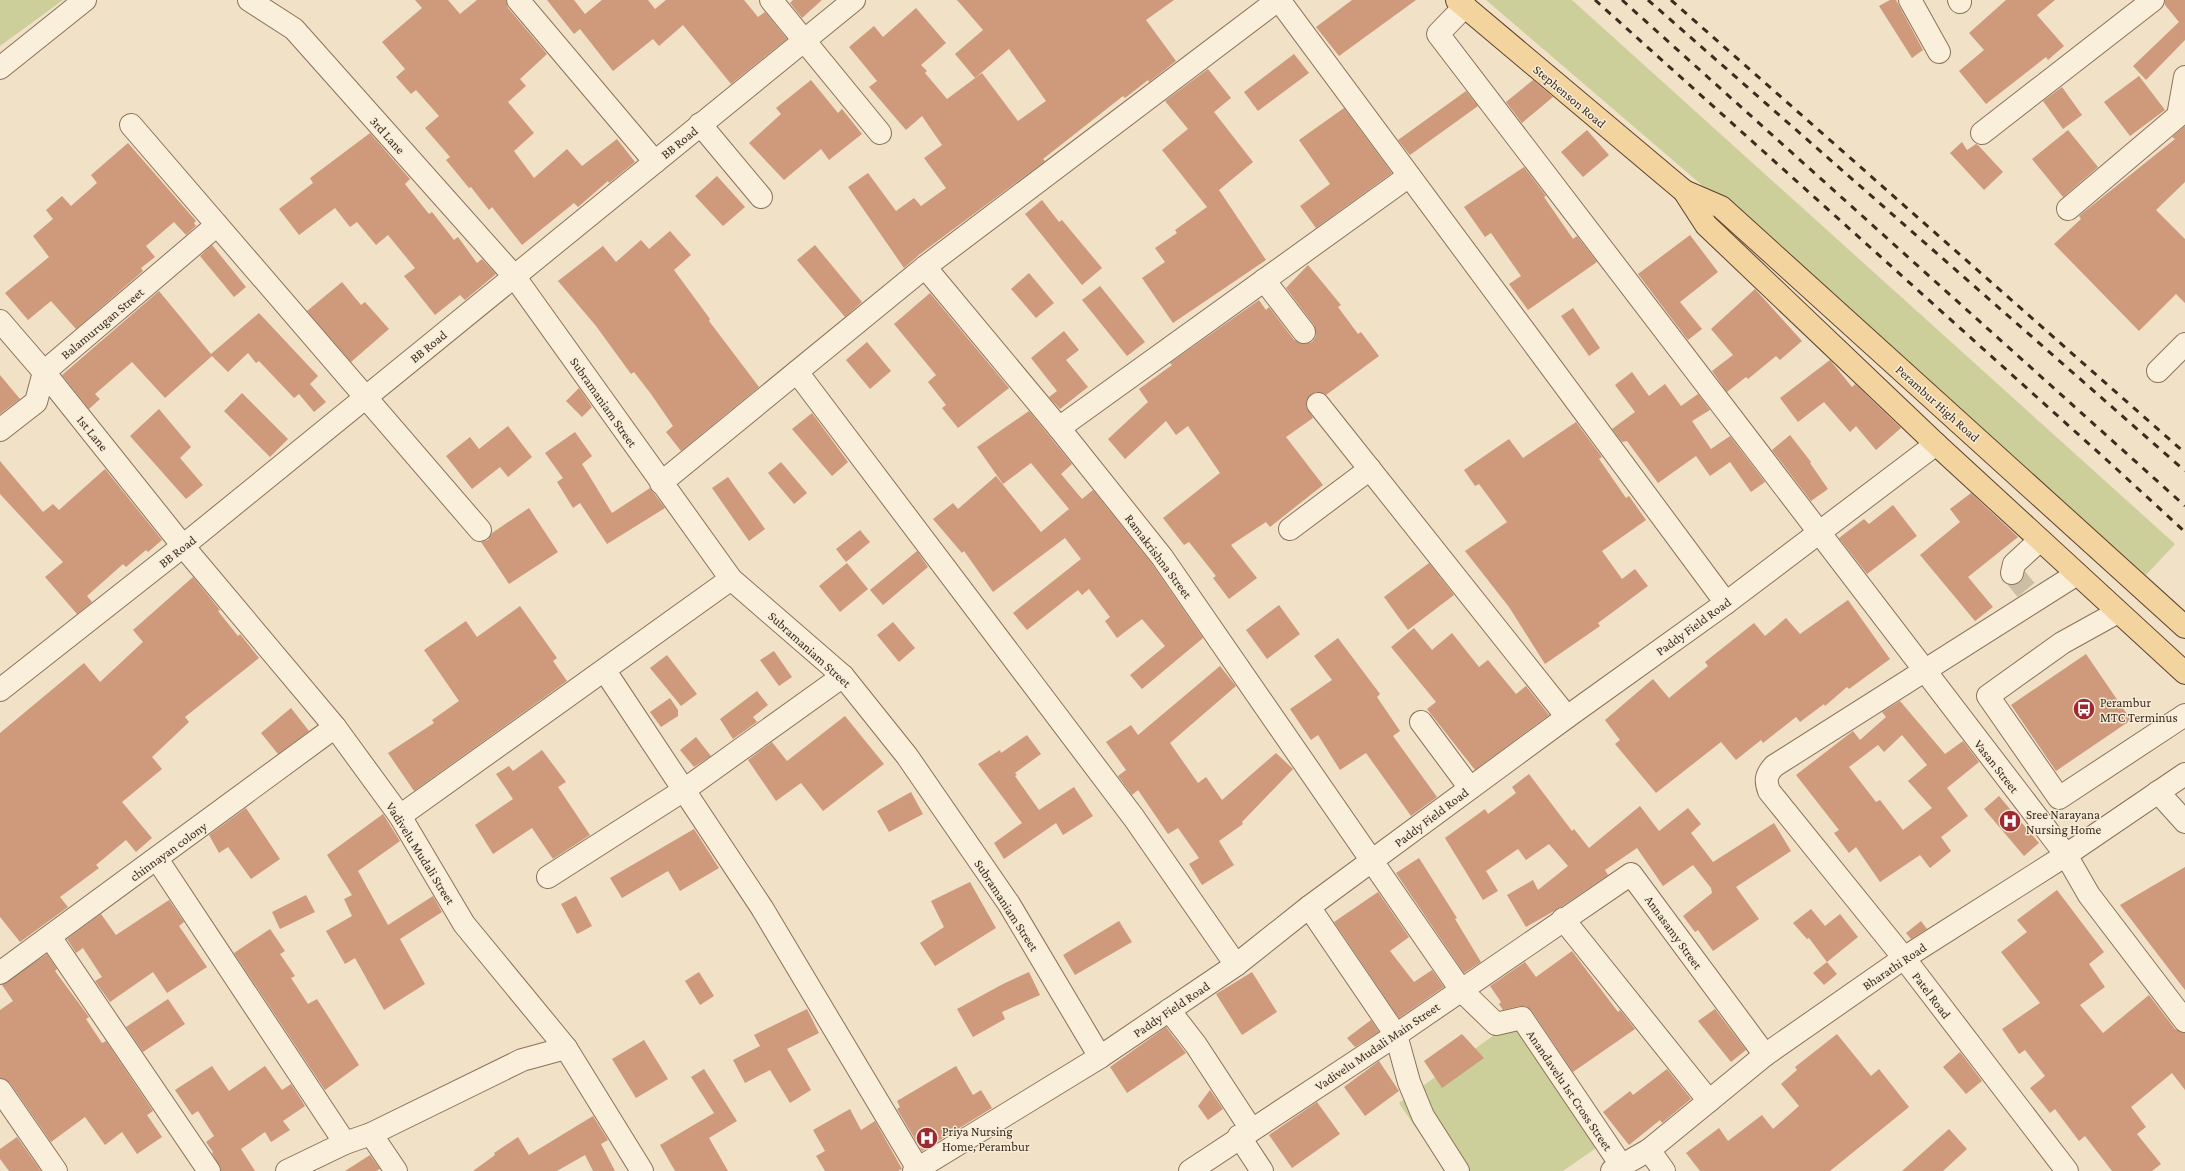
<svg xmlns="http://www.w3.org/2000/svg" width="2185" height="1171" viewBox="0 0 2185 1171" font-family="'Crimson Pro',serif">
	<rect width="100%" height="100%" fill="#f0e1c7"/>
	<g fill="#cccf9a">
		<polygon points="0,0 63,0 0,46"/>
		<polygon points="1486,0 1572,0 2175,544 2146,575 1822,288"/>
		<polygon points="1518,1018 1609,1139 1563,1171 1445,1171 1399,1103"/>
	</g>
	<g fill="#cf997c" fill-rule="evenodd">
		<polygon points="415,0 448,0 460,14 477,0 506,0 508,8 547,54 520,79 526,86 508,102 534,133 514,151 534,178 567,149 582,166 617,139 635,162 609,183 608,181 578,207 574,203 522,245 492,207 489,210 471,187 469,188 446,160 450,157 425,128 439,116 416,90 411,94 396,77 405,69 382,42 422,8"/>
		<polygon points="547,0 574,0 585,14 602,0 648,0 655,9 666,0 744,0 758,17 765,12 787,39 731,84 683,25 659,46 653,39 613,71 580,29 574,34"/>
		<polygon points="793,0 822,0 802,18 790,3"/>
		<polygon points="957,0 1174,0 1146,20 1176,61 1149,82 1148,80 1125,98 1123,96 1043,159 1045,161 920,254 904,268 848,187 868,173 896,211 914,198 921,206 946,188 924,158 942,145 922,116 906,130 869,87 877,81 849,47 874,26 883,37 916,8 946,43 921,65 927,71 925,73 947,99 982,73 1018,121 1046,101 1009,49 975,78 955,54 983,30"/>
		<polygon points="1352,0 1416,0 1339,56 1316,27"/>
		<polygon points="1890,0 1896,0 1923,50 1912,58 1879,6"/>
		<polygon points="2006,0 2055,0 2037,15 2064,46 2048,60 2046,57 1986,104 1959,71 1984,50 1969,33"/>
		<polygon points="2165,0 2185,0 2185,40 2146,80 2133,66 2179,22 2165,5"/>
		<polygon points="1294,54 1309,73 1258,111 1244,92"/>
		<polygon points="1208,69 1231,98 1214,112 1253,162 1219,190 1266,260 1173,323 1142,278 1165,262 1155,248 1177,233 1175,230 1207,207 1162,150 1188,129 1165,101"/>
		<polygon points="2139,76 2165,110 2130,136 2104,102"/>
		<polygon points="811,80 838,113 842,109 862,134 829,160 821,149 784,180 749,143 781,114 776,108"/>
		<polygon points="1533,80 1553,97 1522,123 1506,102"/>
		<polygon points="2062,87 2082,115 2063,129 2043,101"/>
		<polygon points="1466,91 1478,106 1410,155 1398,140"/>
		<polygon points="1344,108 1392,173 1316,228 1300,206 1330,184 1299,140"/>
		<polygon points="2185,126 2185,182 2156,210 2185,239 2185,303 2176,294 2139,331 2054,244 2081,219 2079,216 2175,139 2172,137"/>
		<polygon points="1587,130 1609,155 1583,177 1561,152"/>
		<polygon points="2068,130 2098,167 2063,197 2032,159"/>
		<polygon points="370,133 410,179 405,184 429,214 432,212 454,240 458,237 477,263 482,259 496,274 465,300 460,295 435,315 404,276 415,268 388,235 376,245 357,222 350,227 335,208 299,235 279,209 313,183 310,178"/>
		<polygon points="1962,142 1967,150 1976,144 1978,145 2003,172 1984,190 1950,153"/>
		<polygon points="128,143 196,221 194,223 196,226 186,235 174,222 146,246 155,257 141,268 143,271 76,329 51,301 28,320 5,293 49,257 33,236 53,219 46,210 62,196 71,206 97,183 91,175"/>
		<polygon points="1524,167 1546,196 1544,197 1573,239 1577,236 1597,262 1528,310 1509,284 1521,276 1491,233 1485,237 1464,207"/>
		<polygon points="717,176 745,207 723,226 695,196"/>
		<polygon points="1042,200 1059,222 1062,220 1102,268 1082,285 1025,214"/>
		<polygon points="670,231 691,255 674,270 710,319 709,321 759,387 681,451 666,432 673,426 651,394 634,372 631,374 596,326 558,281 603,246 616,262 641,240 649,249"/>
		<polygon points="1690,235 1718,272 1680,302 1702,329 1688,340 1638,274"/>
		<polygon points="212,245 246,287 234,297 200,256"/>
		<polygon points="815,245 862,302 845,317 797,260"/>
		<polygon points="1308,265 1341,305 1338,307 1358,334 1361,332 1379,356 1326,395 1316,392 1307,399 1306,406 1313,418 1286,437 1323,485 1270,527 1266,522 1231,545 1257,578 1229,599 1213,578 1216,576 1189,542 1184,545 1163,518 1220,473 1188,426 1176,435 1166,421 1125,459 1108,439 1148,402 1139,389 1172,365 1170,363 1259,300 1266,310 1269,307 1294,340 1305,344 1312,342 1316,336 1314,325 1286,288"/>
		<polygon points="1029,273 1054,303 1036,318 1011,289"/>
		<polygon points="342,282 361,305 365,302 389,329 351,362 307,311"/>
		<polygon points="1100,286 1145,342 1127,356 1082,300"/>
		<polygon points="1755,289 1802,341 1780,360 1776,356 1748,379 1746,377 1727,392 1712,371 1733,355 1711,329"/>
		<polygon points="159,291 211,354 259,313 318,376 310,384 326,402 314,412 299,394 294,398 259,361 256,363 248,353 228,372 212,356 165,398 132,362 95,394 100,399 89,409 62,375"/>
		<polygon points="930,293 1009,388 958,428 942,408 946,405 928,382 936,375 894,324"/>
		<polygon points="1573,308 1600,348 1589,356 1561,316"/>
		<polygon points="1064,331 1079,350 1066,360 1088,387 1060,409 1049,397 1057,391 1031,358"/>
		<polygon points="867,342 891,371 870,389 846,360"/>
		<polygon points="1830,360 1852,387 1855,384 1901,428 1876,450 1856,426 1850,432 1824,402 1798,422 1780,398"/>
		<polygon points="1632,372 1649,396 1665,384 1681,406 1698,394 1710,410 1692,421 1711,449 1730,436 1765,482 1751,492 1730,462 1710,476 1696,456 1658,483 1627,441 1622,442 1612,429 1635,412 1615,385"/>
		<polygon points="0,375 20,399 0,414"/>
		<polygon points="579,388 592,407 582,417 566,401"/>
		<polygon points="242,393 288,439 270,457 224,411"/>
		<polygon points="159,409 191,447 180,458 203,485 186,499 130,436"/>
		<polygon points="1029,411 1072,464 1061,474 1082,499 1093,490 1152,564 1203,638 1142,689 1130,675 1165,646 1142,619 1117,638 1105,621 1110,617 1089,589 1082,595 1078,590 1027,630 1013,613 1081,559 1065,538 993,592 964,551 962,553 933,519 953,503 958,509 996,476 1041,532 1069,509 1031,463 1003,484 977,447"/>
		<polygon points="812,413 848,462 832,476 792,429"/>
		<polygon points="1576,422 1602,457 1599,459 1626,498 1629,496 1646,520 1602,551 1622,579 1635,569 1648,586 1598,623 1600,626 1545,664 1509,607 1465,551 1507,522 1479,484 1475,486 1464,470 1509,439 1523,458"/>
		<polygon points="508,426 532,457 508,477 500,467 472,489 446,456 470,437 479,449"/>
		<polygon points="575,432 592,456 582,464 612,513 650,488 665,508 607,544 580,503 573,508 557,482 563,478 545,453"/>
		<polygon points="1790,435 1811,462 1810,463 1828,489 1811,501 1772,450"/>
		<polygon points="0,461 43,512 53,504 59,510 105,469 162,540 148,552 146,550 126,567 123,564 87,596 92,602 77,614 45,577 63,562 0,494"/>
		<polygon points="781,462 807,493 794,504 768,473"/>
		<polygon points="728,477 765,529 749,541 712,488"/>
		<polygon points="1971,493 2018,537 1968,577 1993,607 1975,621 1920,555 1960,522 1950,509"/>
		<polygon points="1893,505 1917,536 1867,574 1839,538 1864,519 1869,524"/>
		<polygon points="529,508 558,552 509,584 481,542 488,540 492,533"/>
		<polygon points="860,530 870,542 846,562 836,549"/>
		<polygon points="917,551 928,567 883,605 870,590"/>
		<polygon points="847,563 868,589 840,612 819,586"/>
		<polygon points="1429,563 1454,595 1408,630 1384,597"/>
		<polygon points="193,577 220,610 218,611 238,636 240,634 259,658 185,717 189,722 152,757 162,769 122,802 152,838 136,852 126,840 96,865 99,868 60,897 68,907 20,942 0,917 0,733 84,663 100,682 143,642 133,630"/>
		<polygon points="1848,600 1890,659 1849,689 1847,687 1825,706 1824,704 1800,722 1796,717 1763,743 1761,740 1736,760 1721,742 1656,793 1615,744 1620,740 1605,720 1653,679 1669,698 1708,666 1705,662 1754,623 1765,636 1786,618 1800,634"/>
		<polygon points="1279,605 1300,634 1267,659 1246,630"/>
		<polygon points="520,606 557,658 553,661 567,681 414,791 388,753 434,723 432,720 459,701 424,650 466,621 477,637"/>
		<polygon points="893,622 915,648 899,662 877,635"/>
		<polygon points="1414,628 1432,650 1452,633 1479,667 1488,660 1516,694 1526,686 1549,715 1475,770 1427,709 1436,702 1391,647"/>
		<polygon points="1338,638 1380,694 1377,697 1400,731 1393,736 1437,797 1411,816 1366,753 1340,770 1318,735 1311,740 1290,709 1332,680 1314,656"/>
		<polygon points="774,651 792,677 779,686 760,660"/>
		<polygon points="2086,654 2131,720 2056,771 2011,705"/>
		<polygon points="667,655 697,694 681,706 650,668"/>
		<polygon points="1220,666 1236,686 1170,743 1198,783 1206,777 1222,800 1276,753 1293,769 1242,822 1243,824 1219,841 1234,865 1202,885 1189,864 1199,858 1178,828 1168,834 1138,790 1132,795 1118,776 1126,770 1106,742 1131,725 1138,735"/>
		<polygon points="757,691 768,705 753,717 757,722 733,739 720,719"/>
		<polygon points="670,698 678,710 678,716 661,727 650,712"/>
		<path d="M1900,701l45,53 18,-13 16,21 -32,26 21,28 -27,21 10,14 -21,17 -10,-13 -40,27 -24,-35 -7,6 -15,-20 5,-3 -43,-55 57,-44 7,9 26,-23 -4,-5zM1902,735l25,30 -19,16 24,27 -29,22 -23,-30 -4,2 -27,-35 29,-22 6,7z"/>
		<polygon points="291,708 309,731 278,754 261,733"/>
		<polygon points="845,716 884,764 823,811 801,783 776,801 748,760 772,742 787,761"/>
		<polygon points="1027,735 1041,754 1015,773 1017,775 1015,776 1039,810 1074,787 1093,816 1063,835 1056,823 1004,859 994,843 1022,823 978,764 1000,750 1001,753"/>
		<polygon points="696,737 711,756 694,767 680,750"/>
		<polygon points="542,750 566,782 558,787 590,835 553,859 532,828 493,854 475,825 513,799 496,774 509,766 513,771"/>
		<polygon points="1529,774 1572,831 1574,829 1589,848 1640,806 1659,831 1688,808 1701,824 1691,833 1713,862 1774,823 1791,851 1736,887 1759,919 1713,951 1698,930 1695,932 1683,916 1712,893 1711,888 1693,865 1663,886 1637,848 1605,870 1608,875 1561,907 1526,927 1507,895 1533,880 1538,890 1568,866 1549,844 1526,860 1518,849 1486,871 1498,891 1483,900 1445,838 1485,809 1488,814 1516,793 1512,787"/>
		<polygon points="911,792 923,814 889,832 877,811"/>
		<polygon points="1999,796 2039,843 2024,856 1984,809"/>
		<polygon points="246,808 280,859 251,879 228,847 219,853 209,835"/>
		<polygon points="383,814 400,841 358,871 388,925 433,896 442,912 400,939 425,984 384,1010 355,958 345,964 326,931 352,916 344,899 352,895 327,855"/>
		<polygon points="694,829 719,868 680,891 668,871 622,898 610,878"/>
		<polygon points="1419,858 1457,918 1455,919 1481,962 1464,973 1396,873"/>
		<polygon points="2185,867 2185,990 2120,905"/>
		<polygon points="970,882 996,928 935,966 920,943 944,927 931,901"/>
		<polygon points="2057,890 2104,952 2089,964 2105,987 2080,1005 2103,1033 2149,995 2175,1029 2185,1033 2185,1090 2172,1073 2131,1107 2146,1127 2137,1134 2161,1164 2152,1171 2112,1171 2085,1136 2079,1141 2055,1109 2050,1113 2030,1088 2045,1076 2025,1050 2019,1054 2002,1029 2040,1003 2001,952 2027,932 2017,920"/>
		<polygon points="1378,892 1409,937 1390,951 1414,982 1432,970 1444,987 1399,1018 1334,922"/>
		<polygon points="306,895 315,912 280,929 272,912"/>
		<polygon points="576,896 592,926 577,934 561,904"/>
		<polygon points="169,900 184,922 179,926 207,967 167,993 153,972 110,1002 95,981 102,977 83,948 76,953 67,939 101,914 116,935"/>
		<polygon points="1811,909 1825,926 1840,914 1858,937 1827,962 1809,938 1807,939 1793,923"/>
		<polygon points="1119,921 1132,942 1075,975 1063,955"/>
		<polygon points="1921,921 1927,929 1911,939 1906,933"/>
		<polygon points="270,929 285,951 280,954 295,976 291,978 308,1004 317,999 359,1065 325,1090 234,953"/>
		<polygon points="1572,951 1618,1012 1620,1010 1635,1029 1573,1072 1532,1011 1526,1006 1520,1006 1503,1010 1499,1004 1501,1002 1490,986 1525,962 1536,977"/>
		<polygon points="47,954 57,969 55,971 89,1017 86,1019 102,1043 106,1041 153,1111 147,1115 162,1137 137,1154 122,1132 105,1145 85,1117 51,1142 10,1083 0,1078 0,1010 13,1001 2,985"/>
		<polygon points="1827,962 1837,974 1824,985 1813,973"/>
		<polygon points="699,972 714,996 700,1005 685,981"/>
		<polygon points="1029,972 1040,995 1002,1012 1005,1019 973,1037 957,1009 1003,984"/>
		<polygon points="1252,972 1277,1012 1242,1035 1216,994"/>
		<polygon points="168,999 185,1024 143,1052 126,1027"/>
		<polygon points="807,1009 819,1033 787,1049 811,1090 790,1103 770,1070 745,1083 733,1060 760,1046 754,1035"/>
		<polygon points="1715,1009 1746,1050 1731,1062 1698,1021"/>
		<polygon points="1371,1020 1379,1032 1355,1047 1347,1038"/>
		<polygon points="1166,1027 1186,1053 1127,1093 1110,1067"/>
		<polygon points="1462,1034 1484,1058 1442,1088 1424,1061"/>
		<polygon points="1837,1034 1871,1076 1879,1069 1909,1107 1830,1171 1700,1171 1686,1153 1719,1128 1728,1141 1762,1115 1773,1129 1799,1106 1781,1084 1797,1070 1795,1067"/>
		<polygon points="644,1040 668,1079 636,1098 612,1059"/>
		<polygon points="1960,1052 1982,1081 1966,1094 1943,1067"/>
		<polygon points="1379,1061 1399,1091 1365,1116 1344,1087"/>
		<polygon points="212,1066 229,1091 265,1066 282,1090 291,1084 305,1106 283,1121 290,1130 271,1142 265,1132 241,1149 255,1171 221,1171 212,1153 213,1152 206,1142 214,1136 198,1111 192,1115 175,1090"/>
		<polygon points="956,1066 973,1095 981,1090 992,1108 922,1151 897,1109 900,1107 897,1101"/>
		<polygon points="704,1069 737,1121 709,1138 728,1171 675,1171 660,1145 714,1113 691,1077"/>
		<polygon points="1667,1069 1691,1099 1662,1123 1660,1120 1629,1145 1603,1112 1630,1091 1633,1095"/>
		<polygon points="1210,1090 1223,1109 1208,1120 1198,1106"/>
		<polygon points="1317,1102 1340,1134 1292,1168 1269,1135"/>
		<polygon points="850,1109 861,1130 875,1121 902,1169 898,1171 825,1171 816,1156 825,1151 813,1130"/>
		<polygon points="593,1116 608,1140 601,1144 615,1171 593,1171 585,1155 557,1171 473,1171 495,1155 494,1153 518,1137 529,1155"/>
		<polygon points="1949,1129 1967,1149 1943,1171 1902,1171"/>
		<polygon points="17,1137 41,1171 9,1171 0,1159 0,1149"/>
		<polygon points="370,1155 380,1169 376,1171 345,1171"/>
	</g>
	<g fill="none" stroke-linecap="round" stroke-linejoin="round">
		<polyline stroke="#ccbda5" stroke-width="22" stroke-dasharray="22 11" stroke-linecap="butt" points="2012,573 2027,591"/>
		<g stroke="#8c725b" stroke-width="24">
			<g id="minor">
				<polyline points="249,0 294,29 514,276 731,579 843,676 907,756 1009,904 1100,1057"/>
				<polyline points="518,0 655,162"/>
				<polyline points="771,0 880,133"/>
				<polyline points="1279,0 1726,603"/>
				<polyline points="1910,0 1939,52"/>
				<polyline points="1959,0 1960,2"/>
				<polyline points="1465,6 1438,34 2066,855 2089,895 2185,1021"/>
				<polyline points="0,68 85,0"/>
				<polyline points="700,124 761,197"/>
				<polyline points="131,125 480,530"/>
				<polyline points="1982,133 2153,0"/>
				<polyline points="2068,209 2178,116 2185,77"/>
				<polyline points="925,267 1059,428 1162,557 1461,990 1496,1024 1522,1018 1621,1165"/>
				<polyline points="1264,280 1304,332"/>
				<polyline points="0,321 44,372 183,546 335,727 400,816 464,924 566,1048 642,1171"/>
				<polyline points="2158,371 2185,344"/>
				<polyline points="797,372 1134,818 1236,965"/>
				<polyline points="1318,404 1567,717"/>
				<polyline points="1059,428 1409,176"/>
				<polyline points="0,430 36,402 44,372 217,225"/>
				<polyline points="661,483 925,267 1278,0"/>
				<polyline points="1290,529 1370,469"/>
				<polyline points="2012,573 2014,564 2040,540"/>
				<polyline points="2118,612 2062,643 1988,696 2059,798 2185,715"/>
				<polyline points="605,671 762,908 918,1169"/>
				<polyline points="0,690 183,546 854,0"/>
				<polyline points="1421,722 1470,788"/>
				<polyline points="2158,792 2185,822"/>
				<polyline points="400,816 731,579"/>
				<polyline points="157,859 345,1143"/>
				<polyline points="548,877 684,790 843,676"/>
				<polyline points="1309,907 1396,1035 1409,1082 1423,1116 1458,1171"/>
				<polyline points="1563,919 1709,1101"/>
				<polyline points="50,937 209,1171"/>
				<polyline points="0,973 335,727"/>
				<polyline points="1169,1010 1196,1045 1251,1129"/>
				<polyline points="0,1090 56,1171"/>
				<polyline points="371,1134 396,1171"/>
				<polyline points="1239,1136 1262,1171"/>
				<polyline points="1649,1150 1664,1171"/>
				<polyline points="287,1171 345,1143 371,1134 522,1060 566,1048"/>
				<polyline points="914,1171 1100,1057 1236,965 1309,907 1567,717 1726,603 1936,444"/>
				<polyline points="1190,1171 1396,1035 1631,874 1765,1055"/>
				<polyline points="1612,1171 1649,1150 1765,1055 1904,958 2066,855 2185,774"/>
				<path d="M2067,1171l-163,-213 -135,-167c-4,-11 -3,-16 5,-25l303,-192"/>
			</g>
		</g>
		<g stroke="#5a412f" stroke-width="24">
			<g id="major">
				<polyline points="1457,0 1684,191 1706,225 1936,444 2185,673"/>
				<polyline points="1684,191 1721,207 2185,627"/>
			</g>
		</g>
		<use href="#minor" stroke="#faefdb" stroke-width="22"/>
		<use href="#major" stroke="#f3d39e" stroke-width="22"/>
		<g stroke="#3c2c1f" stroke-width="3" stroke-dasharray="7 7" stroke-linecap="butt">
			<polyline points="1595,0 2109,462 2185,532"/>
			<polyline points="1622,0 2185,506"/>
			<polyline points="1648,0 2185,471"/>
			<polyline points="1671,0 2185,453"/>
		</g>
	</g>
	<defs>
		<g id="bus-disc" transform="scale(1.15)"><circle r="9.5" fill="#9d2931" stroke="#f7ecd7"/><path d="M-5-6H5V4H4V6H2V4H-2V6H-4V4H-5ZM-3.5-4V0h7V-4ZM-3.5 1.2v1.5H-2V1.2ZM2 1.2v1.5H3.5V1.2Z" fill="#fff"/></g>
		<g id="hospital-disc" transform="scale(1.15)"><circle r="9.5" fill="#9d2931" stroke="#f7ecd7"/><path d="M-5-5h3v3.5h4V-5h3V5h-3V1.5h-4V5h-3Z" fill="#fff"/></g>
	</defs>
	<g fill-rule="evenodd">
		<use href="#bus-disc" x="2084" y="709"/>
		<use href="#hospital-disc" x="2010" y="821"/>
		<use href="#hospital-disc" x="927" y="1138"/>
	</g>
	<g text-anchor="middle" stroke-width="3" stroke-linejoin="round" paint-order="stroke">
		<g font-size="13" fill="#3c2c1f" stroke="#f7ecd7">
			<text transform="translate(1570 96) rotate(40)" y="5">Stephenson Road</text>
			<text transform="translate(388 135) rotate(48)" y="5">3rd Lane</text>
			<text transform="translate(679 142) rotate(-39)" y="5">BB Road</text>
			<text transform="translate(102 323) rotate(-40)" y="5">Balamurugan Street</text>
			<text transform="translate(428 346) rotate(-39)" y="5">BB Road</text>
			<text transform="translate(604 402) rotate(55)" y="5">Subramaniam Street</text>
			<text transform="translate(1938 403) rotate(42)" y="5">Perambur High Road</text>
			<text transform="translate(93 433) rotate(51)" y="5">1st Lane</text>
			<text transform="translate(177 551) rotate(-38)" y="5">BB Road</text>
			<text transform="translate(1159 556) rotate(53)" y="5">Ramakrishna Street</text>
			<text transform="translate(1693 626) rotate(-36)" y="5">Paddy Field Road</text>
			<text transform="translate(810 649) rotate(42)" y="5">Subramaniam Street</text>
			<text transform="translate(1997 766) rotate(52)" y="5">Vasan Street</text>
			<text transform="translate(1431 817) rotate(-37)" y="5">Paddy Field Road</text>
			<text transform="translate(168 851) rotate(-36)" y="5">chinnayan colony</text>
			<text transform="translate(421 853) rotate(58)" y="5">Vadivelu Mudali Street</text>
			<text transform="translate(1007 905) rotate(57)" y="5">Subramaniam Street</text>
			<text transform="translate(1674 932) rotate(54)" y="5">Annasamy Street</text>
			<text transform="translate(1894 966) rotate(-34)" y="5">Bharathi Road</text>
			<text transform="translate(1932 995) rotate(53)" y="5">Patel Road</text>
			<text transform="translate(1171 1009) rotate(-34)" y="5">Paddy Field Road</text>
			<text transform="translate(1377 1046) rotate(-34)" y="5">Vadivelu Mudali Main Street</text>
			<text transform="translate(1570 1090) rotate(56)" y="5">Anandavelu 1st Cross Street</text>
		</g>
		<g font-size="13" fill="#3c2c1f" stroke="#f7ecd7" text-anchor="start">
			<text x="2100" y="707">Perambur<tspan x="2100" dy="15">MTC Terminus</tspan></text>
			<text x="2026" y="819">Sree Narayana<tspan x="2026" dy="15">Nursing Home</tspan></text>
			<text x="942" y="1136">Priya Nursing<tspan x="942" dy="15">Home, Perambur</tspan></text>
		</g>
	</g>
</svg>
